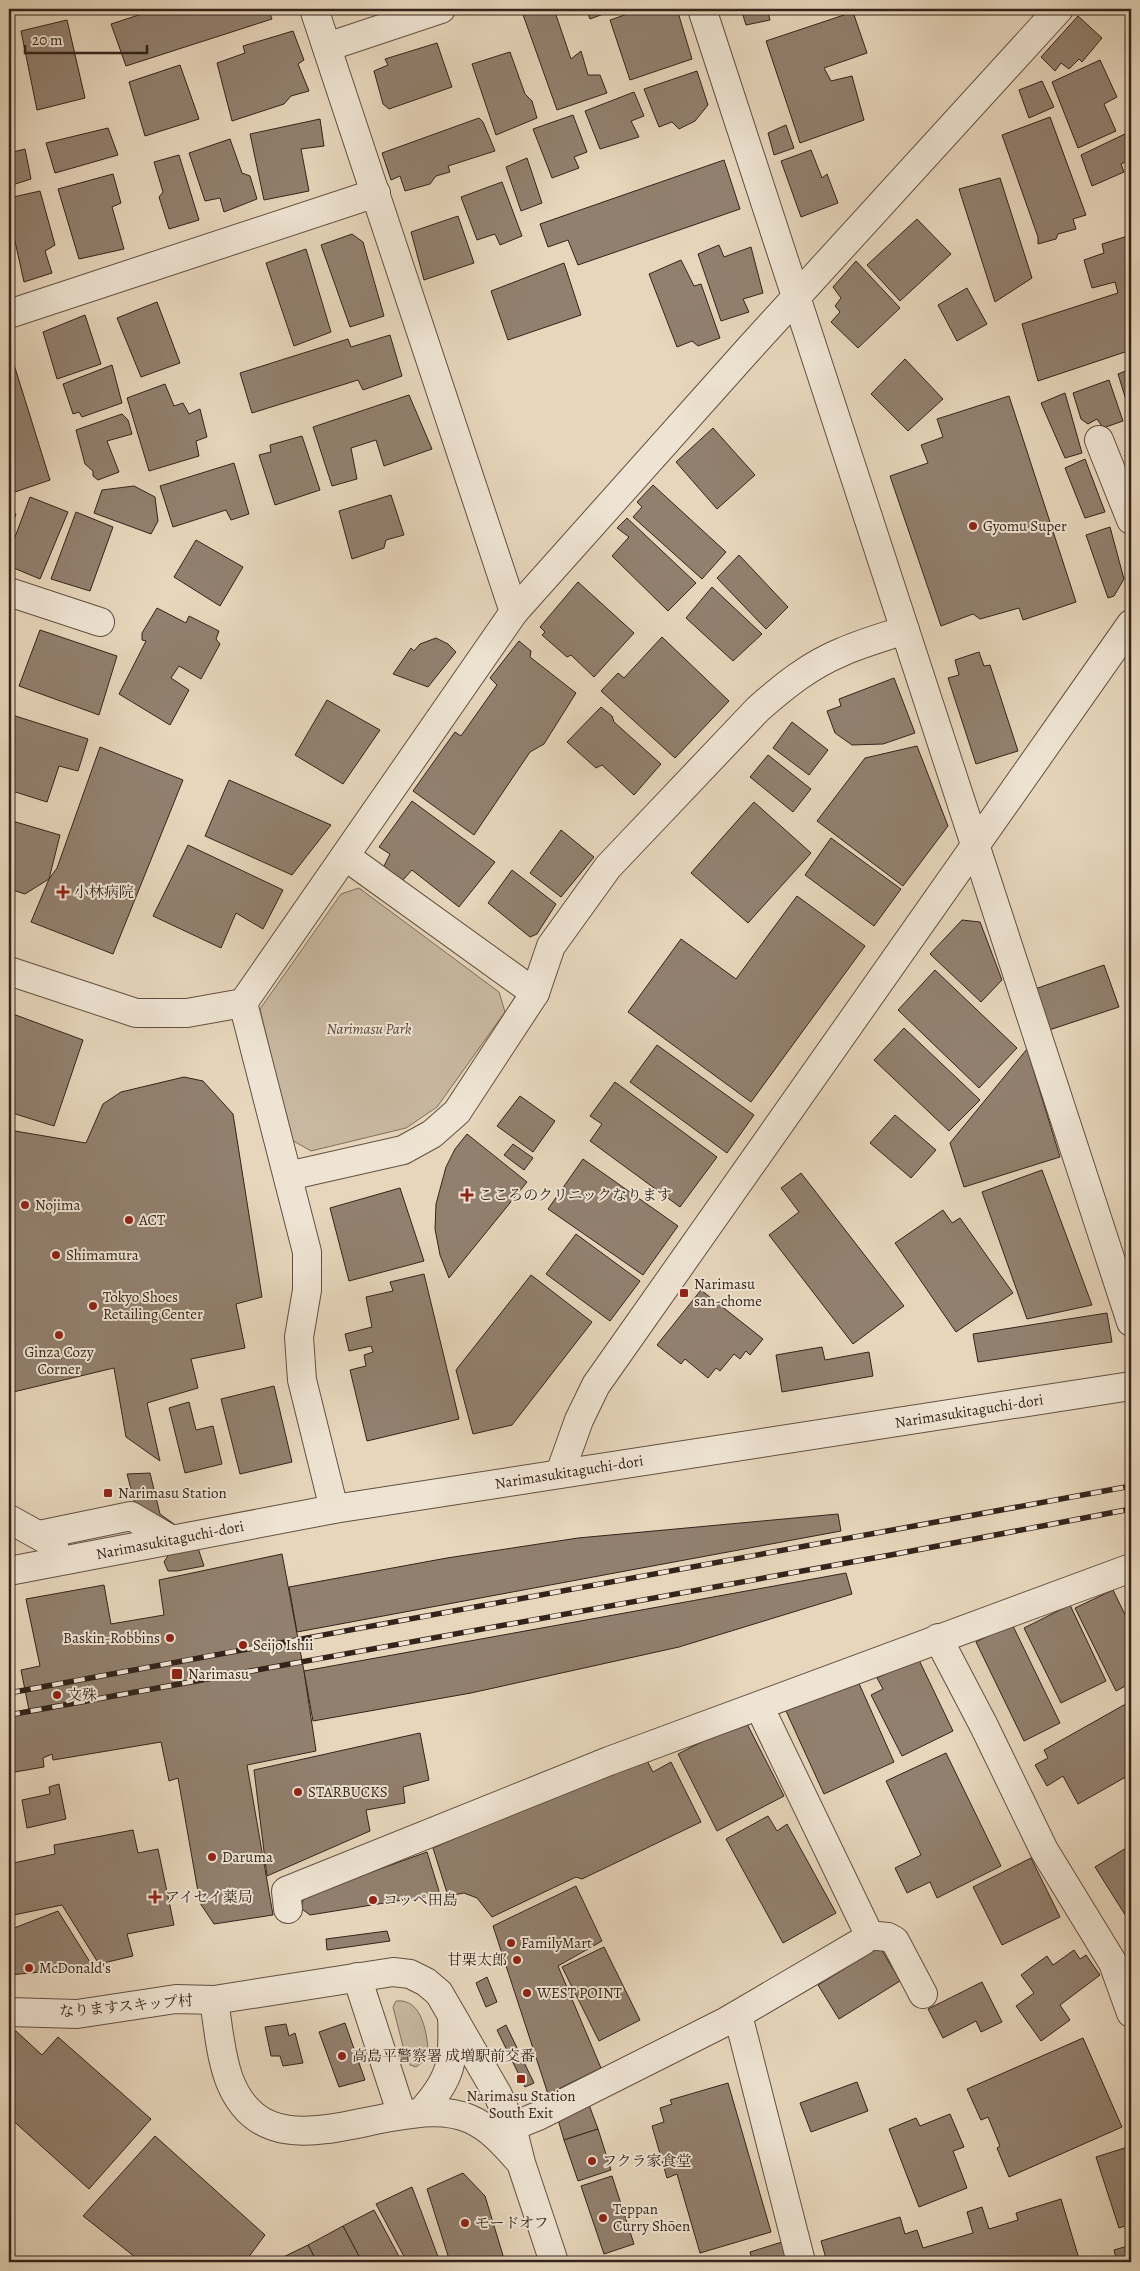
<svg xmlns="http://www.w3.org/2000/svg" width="1140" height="2271" viewBox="0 0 1140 2271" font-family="Alegreya,'Noto Serif JP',serif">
	<rect width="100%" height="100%" fill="#e7d6bc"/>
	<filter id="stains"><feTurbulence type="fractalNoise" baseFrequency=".004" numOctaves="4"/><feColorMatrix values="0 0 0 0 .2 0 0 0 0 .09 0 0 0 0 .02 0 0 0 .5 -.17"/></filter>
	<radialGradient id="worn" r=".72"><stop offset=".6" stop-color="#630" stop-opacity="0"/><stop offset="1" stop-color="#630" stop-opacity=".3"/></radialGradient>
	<g fill="#c9b8a1" stroke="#7f6e5e">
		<polygon points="359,888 499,992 505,1012 437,1107 406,1128 311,1151 290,1139 260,1009 341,894"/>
		<path d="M396,2001c28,-3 31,36 33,56l-13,10 -6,-2 -5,-11 -12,-47z"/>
	</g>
	<g fill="#92806f" stroke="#35231b">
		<polygon points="157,9 268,9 272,19 126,66 111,24"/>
		<polygon points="521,9 554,9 571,59 581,51 588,75 600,75 607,93 557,110"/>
		<polygon points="586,9 617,9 590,19"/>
		<polygon points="642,9 677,9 692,59 630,80 610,20"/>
		<polygon points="741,9 767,9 770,20 746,25"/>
		<polygon points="853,12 867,53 824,68 831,81 852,76 864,120 800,143 766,41"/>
		<polygon points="1078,16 1102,38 1082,62 1079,59 1069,69 1061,63 1055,71 1041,57"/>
		<polygon points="67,20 85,98 37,110 21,31"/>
		<polygon points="293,31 304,60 298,64 309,91 291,96 284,104 232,121 217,63 245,53 243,46"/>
		<polygon points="437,43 452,87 389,109 383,104 374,71 388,65 385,59"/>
		<polygon points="510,52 525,94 532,101 537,118 496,135 472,64"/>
		<polygon points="1100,60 1117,97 1104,104 1116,131 1078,148 1052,82"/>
		<polygon points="180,65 199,119 145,136 129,82"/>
		<polygon points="697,71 708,105 695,121 679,129 672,122 659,127 644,89"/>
		<polygon points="1042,81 1054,107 1029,118 1019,90"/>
		<polygon points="634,92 644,116 631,121 639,137 600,149 585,111"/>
		<polygon points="573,115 587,152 574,157 579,168 552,178 533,129"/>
		<polygon points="1050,117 1086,215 1073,219 1076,229 1058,234 1056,239 1038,244 1038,237 1002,135"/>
		<polygon points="479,118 483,122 495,151 448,166 450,172 436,176 430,184 405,191 400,176 391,180 382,153"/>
		<polygon points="320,119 324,146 301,149 309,191 264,200 250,134"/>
		<polygon points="786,125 794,148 774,155 768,133"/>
		<polygon points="108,128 118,155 55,173 46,143"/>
		<polygon points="1127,133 1131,141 1131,159 1121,164 1124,172 1092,186 1081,155"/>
		<polygon points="230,139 242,173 250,176 257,199 224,212 220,198 205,201 189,153"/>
		<polygon points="25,149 31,179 9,186 9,153"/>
		<polygon points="811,150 822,178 827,174 838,203 801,217 781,161"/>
		<polygon points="179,155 199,220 169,229 159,197 163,192 154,162"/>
		<polygon points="527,158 542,203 521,211 506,167"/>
		<polygon points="724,160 740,209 578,265 568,240 548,247 540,224"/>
		<polygon points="113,174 121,203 112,207 124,249 79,259 58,189"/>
		<polygon points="1000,178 1032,278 995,302 959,189"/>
		<polygon points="502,182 522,236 500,245 495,234 477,240 461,197"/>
		<polygon points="40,191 55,245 45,251 52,273 24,282 9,214 9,198"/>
		<polygon points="458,216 474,263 424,280 411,232"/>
		<polygon points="917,219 951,254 900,301 867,265"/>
		<polygon points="352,234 363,242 384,316 350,327 321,245"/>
		<polygon points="1131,235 1131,350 1038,381 1022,324 1118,293 1115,282 1092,288 1084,260 1104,253 1102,244"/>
		<polygon points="719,245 724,257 751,247 763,293 743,299 749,312 721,321 698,254"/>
		<polygon points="306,249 331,332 294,346 266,263"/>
		<polygon points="681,260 694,286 701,284 720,338 698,346 692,341 677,347 649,274"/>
		<polygon points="856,261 900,308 858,348 831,322 840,312 835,306 841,298 833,287"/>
		<polygon points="564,263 581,315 508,340 491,291"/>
		<polygon points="967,288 987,324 957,341 938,305"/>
		<polygon points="157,302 180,363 141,377 117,318"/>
		<polygon points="85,315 101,364 57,379 43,332"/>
		<polygon points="390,335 402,376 363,390 358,380 252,413 240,373 348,339 351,347"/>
		<polygon points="11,355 50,480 9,494 9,356"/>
		<polygon points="905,359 943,399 908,431 871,394"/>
		<polygon points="112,365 122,403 82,417 79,412 73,414 63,384"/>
		<polygon points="1131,369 1131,416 1118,374"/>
		<polygon points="1109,380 1123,421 1103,428 1097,419 1088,424 1081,419 1073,393"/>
		<polygon points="165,384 174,406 183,403 189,414 200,409 207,437 196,441 199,456 149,471 127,398"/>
		<polygon points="1065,393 1082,453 1065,458 1041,403"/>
		<polygon points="409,395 432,449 384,466 376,440 351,448 357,479 332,486 313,427"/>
		<polygon points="1009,396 1076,602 1023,620 1019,608 980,619 973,614 941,626 890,476 928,463 921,445 943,437 937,419"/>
		<polygon points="122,414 128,420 132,434 107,441 119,472 98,480 93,476 93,471 85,464 76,430"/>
		<polygon points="713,428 755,475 717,509 676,462"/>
		<polygon points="302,436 320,490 275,505 259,455 271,452 270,445"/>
		<polygon points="1131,449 1131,472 1125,455"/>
		<polygon points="1085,459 1105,512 1085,518 1065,468"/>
		<polygon points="234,463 249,514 231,520 226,510 173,527 160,486"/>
		<polygon points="653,485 726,552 702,579 633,517 642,507 637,502"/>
		<polygon points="134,486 155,497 158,521 151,534 94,513 102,490"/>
		<polygon points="391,495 404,535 386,540 384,548 352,559 339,511"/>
		<polygon points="30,497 68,512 40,579 9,566 9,553"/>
		<polygon points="9,511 16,514 9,533"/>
		<polygon points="76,512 113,527 90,591 51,579"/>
		<polygon points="627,518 696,583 668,611 612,556 629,537 617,528"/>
		<polygon points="1110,527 1124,579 1114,596 1108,598 1086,535"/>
		<polygon points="196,540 243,567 220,606 174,577"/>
		<polygon points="739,555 788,607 766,629 717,578"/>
		<polygon points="578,582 634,633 594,677 571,655 567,657 542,635 545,632 540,627"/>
		<polygon points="712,587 762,634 733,661 686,618"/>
		<polygon points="157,608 186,623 189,616 219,631 216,639 220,644 201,679 179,666 171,678 189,690 170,725 119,694 146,641 142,640 142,633"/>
		<polygon points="40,630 117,656 99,715 19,686"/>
		<polygon points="662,637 729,701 675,758 601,691 618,673 624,678"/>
		<polygon points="436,638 448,644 456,652 428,687 393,674 411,648 414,651 420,644"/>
		<polygon points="519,641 531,651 530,657 576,693 544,744 530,752 474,835 413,791 455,732 461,736 497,685 490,678"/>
		<polygon points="979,652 984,666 990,665 1018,751 976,764 948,678 959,675 955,660"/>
		<polygon points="894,678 915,733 883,744 852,745 835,733 827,711 841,706 839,699"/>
		<polygon points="327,700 380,730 343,784 295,755"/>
		<polygon points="601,707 612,716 614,722 661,764 634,795 602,765 596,768 567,742"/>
		<polygon points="9,714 88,739 78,771 59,766 47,802 9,790"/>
		<polygon points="792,722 828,750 809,775 773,748"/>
		<polygon points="917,746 948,826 903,886 817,821 865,758"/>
		<polygon points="100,747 183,780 113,954 31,922 49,879 57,868"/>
		<polygon points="768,755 811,789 793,812 750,777"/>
		<polygon points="229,780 331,825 292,875 205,836"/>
		<polygon points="412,801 495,862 459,907 412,870 402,881 384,866 390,854 379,847"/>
		<polygon points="754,802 811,853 748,923 691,873"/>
		<polygon points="9,820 60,835 49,879 25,894 9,889"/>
		<polygon points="561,830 594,857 561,897 530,873"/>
		<polygon points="831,838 901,889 874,926 805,875"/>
		<polygon points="188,845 283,890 263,929 236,913 221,948 153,916"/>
		<polygon points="512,870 556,904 537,934 530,937 488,903"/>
		<polygon points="797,896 865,946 751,1102 628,1012 681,939 736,979"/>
		<polygon points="962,920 980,922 1002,980 981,1002 930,954"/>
		<polygon points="1104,965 1119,1007 1046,1031 1032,990"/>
		<polygon points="935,970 1017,1048 979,1088 898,1010"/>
		<polygon points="13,1014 83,1040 54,1126 9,1112 9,1025"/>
		<polygon points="904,1028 980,1100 949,1131 874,1060"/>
		<polygon points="657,1045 754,1115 727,1153 630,1082"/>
		<polygon points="1027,1049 1060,1157 964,1187 950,1143"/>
		<polygon points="184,1077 203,1081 233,1114 262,1297 236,1304 245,1348 191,1359 198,1388 147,1403 160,1461 126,1437 114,1368 9,1393 9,1130 86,1143 103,1104 121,1092"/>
		<polygon points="615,1082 717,1157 680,1207 590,1141 602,1124 590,1116"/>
		<polygon points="520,1096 555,1121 533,1152 497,1126"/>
		<polygon points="895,1115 936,1150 911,1178 870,1143"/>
		<polygon points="467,1134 527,1182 449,1278 440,1255 435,1229 436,1204 446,1167 455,1149"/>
		<polygon points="513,1144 533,1158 524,1170 504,1155"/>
		<polygon points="583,1159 678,1226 643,1275 548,1209"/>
		<polygon points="1042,1170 1092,1305 1027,1319 982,1192"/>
		<polygon points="801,1173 904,1306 853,1344 769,1235 799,1212 781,1188"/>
		<polygon points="400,1188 424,1261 349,1281 330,1208"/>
		<polygon points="943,1210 952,1223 960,1218 1013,1293 956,1332 895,1243"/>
		<polygon points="1131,1221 1131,1239 1126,1222"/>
		<polygon points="576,1234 640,1281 610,1321 546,1274"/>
		<polygon points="424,1274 459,1419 367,1441 350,1370 366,1366 364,1355 373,1352 371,1346 349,1351 345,1334 372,1327 366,1297 393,1291 390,1282"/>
		<polygon points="531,1275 592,1322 512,1425 473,1434 456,1370"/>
		<polygon points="701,1290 763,1339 750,1355 746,1351 740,1359 734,1354 720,1371 716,1368 708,1378 685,1359 681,1364 657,1345"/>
		<polygon points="1107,1313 1112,1342 978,1362 973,1334"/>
		<polygon points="822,1347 825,1360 869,1352 873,1376 782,1392 776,1355"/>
		<polygon points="274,1386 292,1462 240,1474 221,1399"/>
		<polygon points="189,1402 196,1430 213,1426 222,1464 185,1473 169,1408"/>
		<polygon points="150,1473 160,1514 195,1539 204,1566 177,1571 168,1571 164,1562 174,1546 141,1527 127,1474"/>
		<polygon points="838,1514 841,1531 297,1632 289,1587 447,1558 578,1538"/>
		<polygon points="282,1554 304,1671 316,1751 247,1765 273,1915 214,1924 200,1903 178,1778 169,1781 161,1742 53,1760 52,1754 43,1758 44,1767 9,1773 9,1714 29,1710 21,1670 40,1666 26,1599 104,1585 111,1624 164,1615 159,1580"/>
		<polygon points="846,1573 852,1594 679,1647 471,1693 313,1721 304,1671"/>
		<polygon points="1113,1590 1131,1627 1131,1683 1116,1691 1075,1608"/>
		<polygon points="1070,1605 1106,1681 1061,1703 1024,1628"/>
		<polygon points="1012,1624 1060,1723 1024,1741 976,1642"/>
		<polygon points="918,1658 953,1731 902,1756 871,1695 883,1689 877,1678"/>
		<polygon points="857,1679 894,1762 824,1794 786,1711"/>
		<polygon points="1131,1701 1131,1774 1078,1804 1063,1776 1047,1786 1035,1765 1048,1758 1044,1750"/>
		<polygon points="745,1720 784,1796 717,1831 678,1754"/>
		<polygon points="420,1733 429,1780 403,1787 405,1803 366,1810 370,1831 267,1876 254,1770"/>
		<polygon points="946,1753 1001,1866 937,1898 930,1882 907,1893 895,1868 921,1855 886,1781"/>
		<polygon points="644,1755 653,1772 671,1762 701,1822 582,1879 576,1877 492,1917 477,1898 464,1893 448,1896 433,1848"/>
		<polygon points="59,1784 66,1819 27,1828 22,1800 50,1794 49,1787"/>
		<polygon points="768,1816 777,1831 787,1824 836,1913 783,1943 726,1839"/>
		<polygon points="133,1830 138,1853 158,1849 174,1925 127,1934 133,1956 99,1964 62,1905 9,1916 9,1864 55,1854 54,1845"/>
		<polygon points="1131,1845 1131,1920 1129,1921 1095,1867"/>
		<polygon points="427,1852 440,1894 310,1915 302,1909 302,1903 305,1896"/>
		<polygon points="1031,1858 1060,1917 1002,1945 973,1887"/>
		<polygon points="576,1886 602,1941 558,1966 601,2068 548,2094 493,1926"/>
		<polygon points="58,1911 93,1967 9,1975 9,1930"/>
		<polygon points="387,1931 390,1941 327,1950 326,1939"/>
		<polygon points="604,1947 640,2020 599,2041 562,1967"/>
		<polygon points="880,1947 900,1981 839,2019 818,1985"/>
		<polygon points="1074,1950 1080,1959 1086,1955 1100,1975 1060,2005 1070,2020 1041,2041 1016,2006 1034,1993 1021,1975 1047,1956 1053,1965"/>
		<polygon points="487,1977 497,2002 486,2007 476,1983"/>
		<polygon points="982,1982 1002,2022 981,2032 976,2021 943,2038 928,2009"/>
		<polygon points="345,2023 365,2080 339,2087 319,2032"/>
		<polygon points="286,2024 289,2036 295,2033 303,2063 283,2066 280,2056 271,2056 265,2027"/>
		<polygon points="506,2025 534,2083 525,2087 497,2030"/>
		<polygon points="16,2031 42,2055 58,2037 151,2119 89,2189 9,2117 9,2039"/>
		<polygon points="1083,2038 1122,2127 1009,2177 997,2148 1000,2146 988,2117 981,2120 967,2089"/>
		<polygon points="857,2082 868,2111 811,2132 800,2103"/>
		<polygon points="728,2083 771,2232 700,2253 677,2174 667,2178 652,2126 664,2122 660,2108 672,2104 670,2100"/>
		<polygon points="588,2102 598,2129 564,2140 556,2113"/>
		<polygon points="950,2114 964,2147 953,2151 967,2188 919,2207 889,2129 916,2118 920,2126"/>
		<polygon points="598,2129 611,2170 578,2181 564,2140"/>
		<polygon points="155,2136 265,2235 245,2262 133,2262 135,2257 83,2216"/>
		<polygon points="1131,2146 1131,2224 1119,2228 1096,2157"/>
		<polygon points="463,2173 485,2196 505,2262 450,2262 427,2189"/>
		<polygon points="612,2176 634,2244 604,2254 581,2186"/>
		<polygon points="412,2187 440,2262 407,2262 376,2204"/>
		<polygon points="1061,2199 1080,2262 827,2262 821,2241 900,2217 905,2234 917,2230 923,2248 973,2233 967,2212 982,2207 989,2229 1018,2220 1016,2213"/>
		<polygon points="374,2210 402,2262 362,2262 343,2226"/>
		<polygon points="343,2226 362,2262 317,2262 308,2245"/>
		<polygon points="782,2242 788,2262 753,2262 750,2252"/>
		<polygon points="308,2245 317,2262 273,2262"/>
		<polygon points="1131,2245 1131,2262 1117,2262 1114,2250"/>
	</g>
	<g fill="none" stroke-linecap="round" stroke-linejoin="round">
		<g stroke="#625043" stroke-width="30">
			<g id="minor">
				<polyline points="314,9 514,612"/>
				<polyline points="702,9 1131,1322"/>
				<polyline points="327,47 441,9"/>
				<polyline points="9,314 376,193"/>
				<polyline points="1099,440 1131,520"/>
				<polyline points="9,592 100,622"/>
				<polyline points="345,856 535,993"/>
				<polyline points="9,971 136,1013 187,1013 243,1003 514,612 747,351 1059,9"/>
				<polyline points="243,1003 307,1252 307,1290 299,1337 302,1380 334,1509"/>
				<path d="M288,1176l115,-26 29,-16 25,-22 78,-119 16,-47 57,-79 150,-158c26,-23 52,-44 84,-57 20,-9 42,-15 63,-22"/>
				<polyline points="560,1473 579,1420 596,1385 1131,624"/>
				<polyline points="9,1519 54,1544"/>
				<polyline points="39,1535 131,1516 170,1539"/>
				<polyline points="9,1571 334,1509 1131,1386"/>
				<polyline points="938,1638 984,1726 1044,1850 1113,1963 1131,2013"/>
				<polyline points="288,1909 286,1891 609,1761 1131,1568"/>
				<polyline points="867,1935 888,1937 895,1941 923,1994"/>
				<polyline points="357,1977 402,2115"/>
				<polyline points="9,2012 77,2014 176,1999 214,2000"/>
				<polyline points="738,2015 801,2262"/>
				<path d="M421,2112c31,-34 33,-51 31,-96"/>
				<polyline points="496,2133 538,2116 725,2022 863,1941 867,1935 866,1928 759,1706"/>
				<path d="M521,2163c-15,-17 -30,-35 -51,-44 -26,-11 -54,-6 -79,-2 -61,11 -133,38 -162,-38 -9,-25 -11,-54 -15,-79l179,-28 17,2 16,8 13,11 59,102 14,32 9,36 33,99"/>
			</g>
		</g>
		<use href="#minor" stroke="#efe4d3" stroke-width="28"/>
		<g stroke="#35231b" stroke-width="5.5">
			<g id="rail">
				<polyline points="9,1693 1131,1486"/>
				<polyline points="9,1715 896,1554 1131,1509"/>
			</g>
		</g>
		<use href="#rail" stroke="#efe4d3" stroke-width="4" stroke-dasharray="11" stroke-linecap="butt"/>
	</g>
	<g fill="#8f2418" stroke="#efe4d3" stroke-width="2">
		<circle cx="973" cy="526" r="5"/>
		<path d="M60.5 884.5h5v5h5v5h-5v5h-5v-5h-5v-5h5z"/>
		<path d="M464.5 1187.5h5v5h5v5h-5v5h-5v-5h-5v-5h5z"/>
		<circle cx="25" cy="1205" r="5"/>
		<circle cx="129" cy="1220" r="5"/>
		<circle cx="56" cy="1255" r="5"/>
		<rect x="679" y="1288" width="10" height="10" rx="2.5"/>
		<circle cx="93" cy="1306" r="5"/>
		<circle cx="59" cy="1335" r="5"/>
		<rect x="103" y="1488" width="10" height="10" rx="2.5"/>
		<circle cx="170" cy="1638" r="5"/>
		<circle cx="243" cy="1645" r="5"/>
		<rect x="171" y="1668" width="12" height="12" rx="2.5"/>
		<circle cx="57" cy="1695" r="5"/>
		<circle cx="298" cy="1792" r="5"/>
		<circle cx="212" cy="1857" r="5"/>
		<path d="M152.5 1889.5h5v5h5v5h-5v5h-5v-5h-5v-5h5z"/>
		<circle cx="373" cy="1900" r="5"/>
		<circle cx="511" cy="1943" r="5"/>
		<circle cx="517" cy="1960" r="5"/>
		<circle cx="29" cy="1968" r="5"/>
		<circle cx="527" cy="1993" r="5"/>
		<circle cx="342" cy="2056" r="5"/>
		<rect x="516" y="2074" width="10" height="10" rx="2.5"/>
		<circle cx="592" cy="2161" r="5"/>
		<circle cx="603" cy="2218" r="5"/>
		<circle cx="465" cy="2223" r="5"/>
	</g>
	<g text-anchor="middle" stroke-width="4" stroke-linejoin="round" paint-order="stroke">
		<g font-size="15" fill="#35231b" stroke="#efe4d3" text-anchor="start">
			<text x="983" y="531">Gyomu Super</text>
			<text x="74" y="897">小林病院</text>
			<text x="478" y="1200">こころのクリニックなります</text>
			<text x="35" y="1210">Nojima</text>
			<text x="139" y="1225">ACT</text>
			<text x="66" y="1260">Shimamura</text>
			<text x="694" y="1289">Narimasu<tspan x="694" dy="17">san-chome</tspan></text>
			<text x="103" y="1302">Tokyo Shoes<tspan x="103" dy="17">Retailing Center</tspan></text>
			<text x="59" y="1357" text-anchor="middle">Ginza Cozy<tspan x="59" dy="17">Corner</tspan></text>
			<text x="118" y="1498">Narimasu Station</text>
			<text x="160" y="1643" text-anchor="end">Baskin-Robbins</text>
			<text x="253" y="1650">Seijo Ishii</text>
			<text x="188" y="1679">Narimasu</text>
			<text x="67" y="1700">文殊</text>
			<text x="308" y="1797">STARBUCKS</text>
			<text x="222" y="1862">Daruma</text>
			<text x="165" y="1902">アイセイ薬局</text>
			<text x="383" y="1905">コッペ田島</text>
			<text x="521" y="1948">FamilyMart</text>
			<text x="507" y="1965" text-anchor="end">甘栗太郎</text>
			<text x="39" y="1973">McDonald's</text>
			<text x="537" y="1998">WEST POINT</text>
			<text x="352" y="2061">高島平警察署 成増駅前交番</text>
			<text x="521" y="2101" text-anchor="middle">Narimasu Station<tspan x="521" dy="17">South Exit</tspan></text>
			<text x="602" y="2166">フクラ家食堂</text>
			<text x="613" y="2214">Teppan<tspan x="613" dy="17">Curry Shōen</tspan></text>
			<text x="475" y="2228">モードオフ</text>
		</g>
		<g font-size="15" font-style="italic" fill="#5a483c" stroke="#efe4d3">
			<text x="369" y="1034">Narimasu Park</text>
		</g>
		<g font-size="15" fill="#35231b" stroke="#efe4d3">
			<text transform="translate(969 1411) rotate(-9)" y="5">Narimasukitaguchi-dori</text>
			<text transform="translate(569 1472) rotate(-9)" y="5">Narimasukitaguchi-dori</text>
			<text transform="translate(170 1540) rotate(-11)" y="5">Narimasukitaguchi-dori</text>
			<text transform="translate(126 2006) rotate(-5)" y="5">なりますスキップ村</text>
		</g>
	</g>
	<rect width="1140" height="2271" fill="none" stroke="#e7d6bc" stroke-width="30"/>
	<rect x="10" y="10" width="1120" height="2251" fill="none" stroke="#35231b" stroke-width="2.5"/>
	<rect x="15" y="15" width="1110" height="2241" fill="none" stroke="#35231b"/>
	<path d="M25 45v8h122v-8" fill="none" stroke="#35231b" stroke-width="2.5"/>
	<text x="32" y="45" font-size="15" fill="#35231b" stroke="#efe4d3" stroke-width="4" paint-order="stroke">20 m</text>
	<rect width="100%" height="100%" filter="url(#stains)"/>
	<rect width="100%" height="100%" fill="url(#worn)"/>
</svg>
